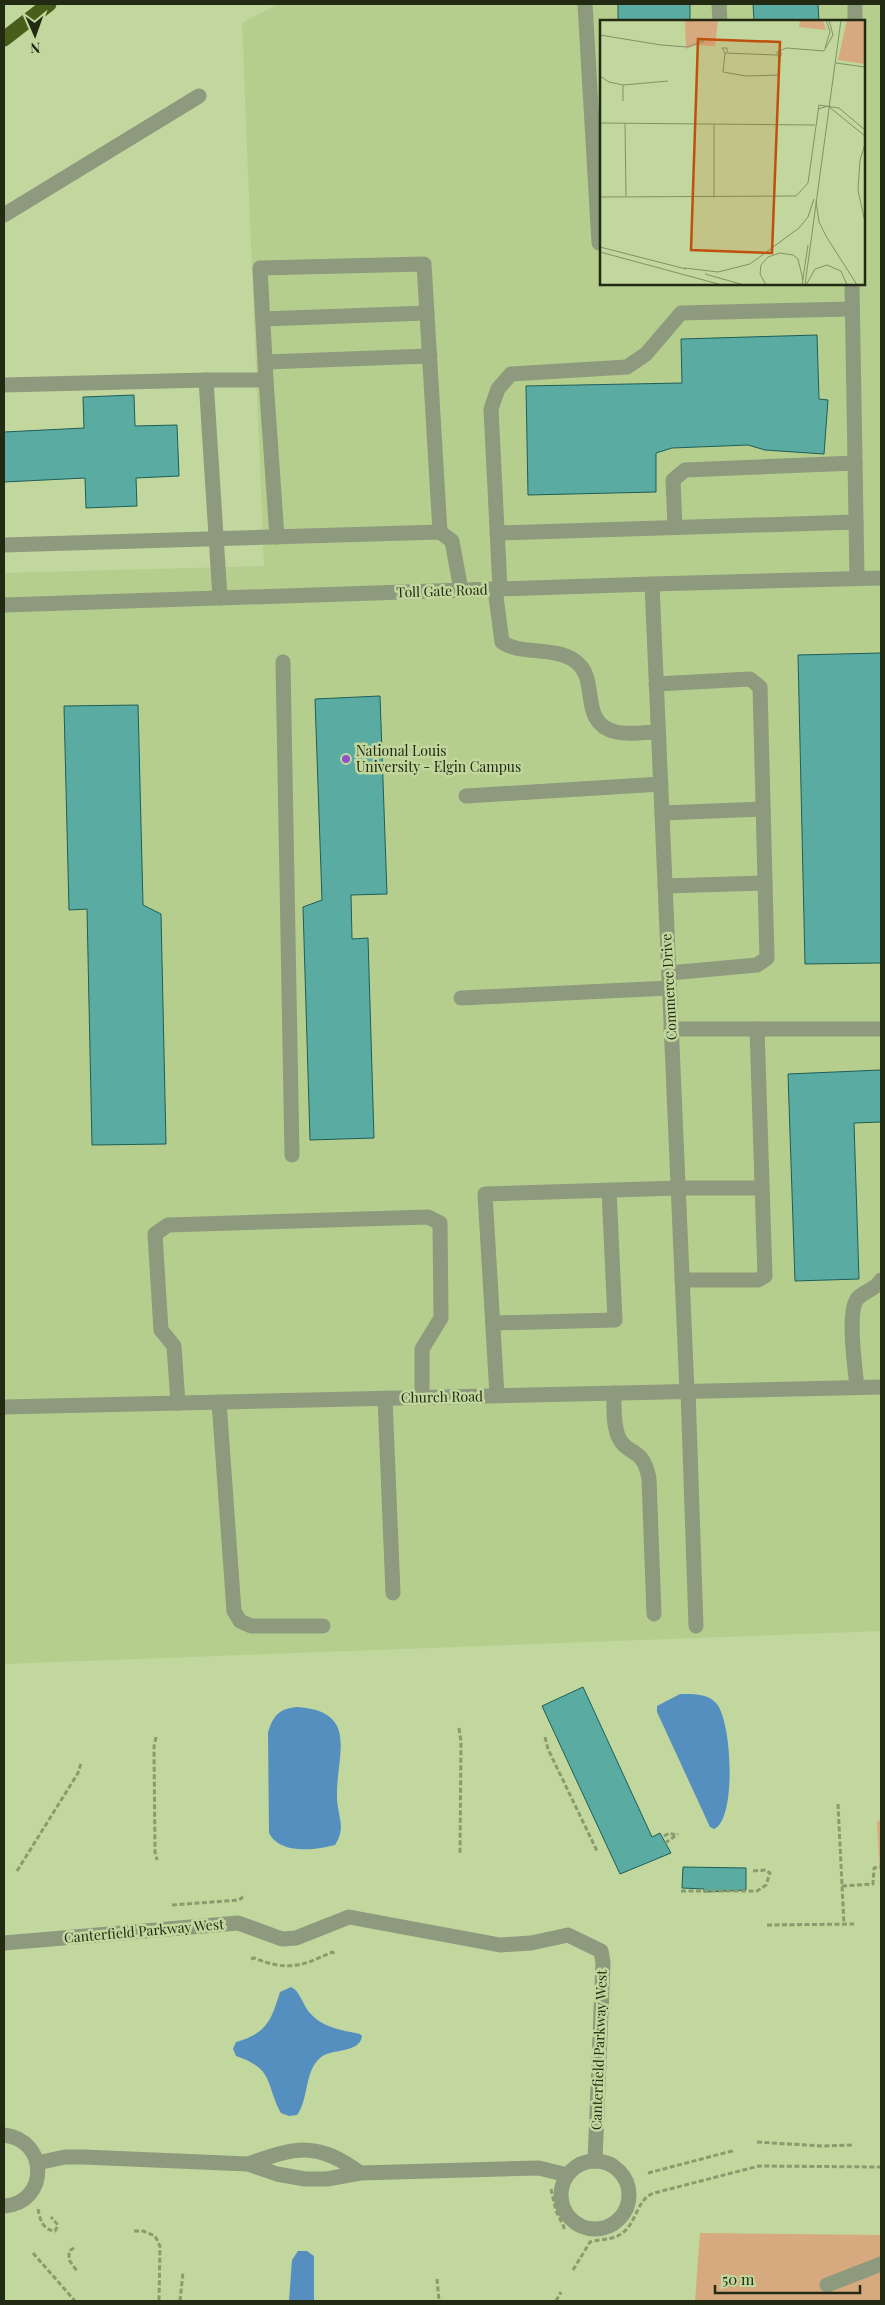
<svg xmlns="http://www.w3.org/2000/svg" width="885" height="2305" viewBox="0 0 885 2305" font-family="'Playfair Display',serif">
	<rect width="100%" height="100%" fill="#c1d79d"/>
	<path fill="#b5ce8d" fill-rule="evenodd" d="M278,4h603v1627l-877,33v-1091l260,-7 -22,-543zM601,21h263v263h-263z"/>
	<g fill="#d7a97e">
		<polygon points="881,1818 881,1893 877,1823"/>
		<polygon points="700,2233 881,2235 881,2301 695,2301"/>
	</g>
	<g fill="#548fc0">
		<path d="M680,1694c12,0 27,-1 36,9 16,16 21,117 -2,126l-4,-2 -53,-115v-6z"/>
		<path d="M298,1707c62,5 38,48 39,89 0,21 10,30 -2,49 -19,5 -55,10 -66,-12l-1,-100c5,-18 12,-25 30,-26z"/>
		<path d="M291,1987c9,4 12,18 18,25 14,16 32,18 51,22l2,2c-2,18 -32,12 -42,22 -16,14 -11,41 -23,57l-8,1 -8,-3c-16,-29 -6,-44 -45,-57l-3,-7 3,-7c31,-9 35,-21 44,-50z"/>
		<polygon points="298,2251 307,2251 314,2256 314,2301 289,2301 292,2260"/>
	</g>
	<g fill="#5aaba1" stroke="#1f5e57">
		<rect x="618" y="4" width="72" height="17"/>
		<polygon points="753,4 818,4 819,21 754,21"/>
		<polygon points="817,335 819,399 828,400 824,454 765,450 748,445 672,448 656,453 656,492 528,495 526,386 682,383 681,339"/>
		<polygon points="134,395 135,426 177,425 179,476 136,478 137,506 86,508 85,478 4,482 4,432 84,428 83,397"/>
		<polygon points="881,653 881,963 805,964 798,655"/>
		<polygon points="380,696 387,894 351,895 352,939 368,938 374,1138 310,1140 303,907 322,900 315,699"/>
		<polygon points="138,705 143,905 161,914 166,1144 92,1145 87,909 69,910 64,706"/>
		<polygon points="881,1070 881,1122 854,1123 859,1279 795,1281 788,1074"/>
		<polygon points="583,1687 652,1837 660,1833 671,1853 620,1874 542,1706"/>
		<polygon points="683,1867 746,1868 746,1890 704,1892 704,1889 682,1888"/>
	</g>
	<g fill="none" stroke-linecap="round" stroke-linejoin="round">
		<g stroke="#8a9b6d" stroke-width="3" stroke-dasharray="5 2.5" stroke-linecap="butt">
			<polyline points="459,1728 461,1741 460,1853"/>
			<polyline points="156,1737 154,1747 155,1852 157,1860"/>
			<polyline points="545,1737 548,1749 597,1851"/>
			<polyline points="838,1804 844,1925"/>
			<polyline points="664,1836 670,1833 675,1835"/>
			<polyline points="665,1843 678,1834"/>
			<polyline points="17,1871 78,1773 81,1763"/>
			<polyline points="842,1886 873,1884 874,1868 880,1867"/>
			<polyline points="681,1891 757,1891 766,1885 770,1873 766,1870 753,1871"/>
			<polyline points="172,1905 239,1900 243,1897"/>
			<polyline points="767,1925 854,1924"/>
			<path d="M251,1959l3,-1c32,13 47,9 78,-6l3,2"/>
			<polyline points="757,2142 822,2146 853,2145"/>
			<polyline points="648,2173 732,2151 734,2149"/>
			<polyline points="551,2189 556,2211 564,2227 563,2230"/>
			<path d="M38,2209c2,11 5,21 17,22l3,-6 -7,-8"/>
			<polyline points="134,2231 143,2231 155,2236 160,2246 159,2301"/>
			<polyline points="74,2248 69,2251 69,2260 77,2271"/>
			<polyline points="33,2253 75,2301"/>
			<path d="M573,2270l17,-28c10,-3 22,-2 31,-8 16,-10 15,-35 33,-41l105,-27 122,1"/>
			<polyline points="437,2279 439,2301"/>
			<polyline points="180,2301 183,2272"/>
			<polyline points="556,2301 561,2292"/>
		</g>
		<g stroke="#8e9a7d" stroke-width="15">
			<polyline points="585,4 599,243 601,243"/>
			<polyline points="719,4 720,21"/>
			<polyline points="855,4 855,21"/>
			<polyline points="4,215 199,96"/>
			<polyline points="852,284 857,578"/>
			<polyline points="263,319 427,313"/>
			<polyline points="265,362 430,356"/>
			<polyline points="206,380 266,380 260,268 424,264 440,532"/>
			<polyline points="266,380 277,537"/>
			<polyline points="4,385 206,380 220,598"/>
			<polyline points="675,527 673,480 685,470 855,463"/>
			<polyline points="497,533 856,522"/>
			<polyline points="4,545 440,532 452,541 461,590"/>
			<polyline points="652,584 687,1391"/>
			<path d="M495,589l7,53c16,13 53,4 73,19 26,18 2,62 41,71 13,3 29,0 42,0"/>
			<polyline points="500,589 491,409 498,389 511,374 627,367 646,354 681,313 852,309"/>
			<polyline points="4,605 652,584 881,578"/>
			<polyline points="283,662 292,1155"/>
			<polyline points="656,684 750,679 760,687 767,958 757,965 669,973"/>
			<polyline points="466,796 661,784"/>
			<polyline points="662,813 763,809"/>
			<polyline points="665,886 765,883"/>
			<polyline points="461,998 669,988"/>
			<polyline points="671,1029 881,1029"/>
			<polyline points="682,1280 758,1280 765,1276 757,1029"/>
			<polyline points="493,1323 615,1320 609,1190"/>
			<path d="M857,1387c-2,-19 -10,-74 0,-88 7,-8 18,-9 24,-19"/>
			<polyline points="688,1391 696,1626"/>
			<path d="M614,1393c0,13 -1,30 4,43 9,21 25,9 31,43l5,135"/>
			<polyline points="497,1395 485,1194 679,1188 762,1188"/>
			<polyline points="385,1398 393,1593"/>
			<polyline points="219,1402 234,1611 240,1621 251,1626 323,1626"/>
			<polyline points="178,1403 174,1346 161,1330 155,1234 168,1225 428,1217 440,1223 441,1318 422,1349 422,1397"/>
			<polyline points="4,1407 881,1387"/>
			<polyline points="4,1943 238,1923 282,1939 296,1938 349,1917 500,1945 531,1943 568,1935 601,1951 603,1963 595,2161"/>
			<path d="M4,2135c45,5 45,68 0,71"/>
			<circle cx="595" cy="2195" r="34"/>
			<polyline points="37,2163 65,2157 83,2157 248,2164 277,2174 305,2179 327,2179 360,2173 539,2168 567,2175"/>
			<path d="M248,2164c48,-17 69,-23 112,9"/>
			<polyline points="827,2285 881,2264"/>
		</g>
		<polyline stroke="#495e1a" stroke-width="15" points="4,39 49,4"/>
	</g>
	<circle fill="#8f52c9" stroke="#c1d79d" stroke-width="2" cx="346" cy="759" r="5"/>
	<g text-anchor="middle" stroke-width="5" stroke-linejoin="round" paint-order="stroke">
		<g font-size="14" fill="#222a13" stroke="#c1d79d">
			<text transform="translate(442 591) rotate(-2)" y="5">Toll Gate Road</text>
			<text transform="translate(669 987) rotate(-93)" y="5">Commerce Drive</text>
			<text transform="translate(442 1397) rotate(-1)" y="5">Church Road</text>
			<text transform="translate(144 1931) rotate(-5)" y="5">Canterfield Parkway West</text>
			<text transform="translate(599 2050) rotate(-88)" y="5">Canterfield Parkway West</text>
		</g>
		<g font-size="14" fill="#222a13" stroke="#c1d79d" text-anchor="start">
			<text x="356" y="756">National Louis<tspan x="356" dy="16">University - Elgin Campus</tspan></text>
		</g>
	</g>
	<g transform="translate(600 20)">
		<rect width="265" height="265" fill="#c1d79d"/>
		<path d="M85,0h33l-3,26 -18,-1 -11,4zM200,0h23l3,10 -27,-3zM247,0h18v44l-27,-4z" fill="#d7a97e"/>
		<path fill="none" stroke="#819266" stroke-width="1" d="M0,15l61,10 26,2 17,-6M225,28l5,-16 -4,-12M127,32v-4h-5l3,5 51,2M181,32v4h-4v-4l9,-4 38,3 9,-16 -4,-15M125,33l-2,19 23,4 33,-1 1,-18M236,43l29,4M0,56l9,6 14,3 45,-4M23,81v-16M218,89l10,-3 37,30M0,103l215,2M25,103l1,73M114,104v74M265,124l-5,16 -2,30 7,32M0,177l196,-1 12,-13 11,-78 20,3 26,22M216,181l3,21 7,14 31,49M0,227l86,22M0,232l122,33M84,248l34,4 32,-8 49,-36 9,-11 6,-18M105,254l39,11M166,265l-6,-11 1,-9 7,-8 12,-4 13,2 5,4 5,21M202,265l6,-40M205,265l36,-265M206,265l9,-16 12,-4 14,6 6,14"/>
		<path fill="#c0500d" fill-opacity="0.15" stroke="#c0500d" stroke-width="2.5" d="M98,19l82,3 -8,211 -81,-3z"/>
		<rect width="265" height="265" fill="none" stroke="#222a13" stroke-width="2.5"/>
	</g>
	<rect width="885" height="2305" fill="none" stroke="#222a13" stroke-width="10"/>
	<g transform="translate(35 35) rotate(178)" stroke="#c1d79d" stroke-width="4" paint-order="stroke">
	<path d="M0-4L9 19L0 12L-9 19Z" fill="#222a13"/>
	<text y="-8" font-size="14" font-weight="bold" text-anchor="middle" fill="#222a13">N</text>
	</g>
	<path d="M715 2285v8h145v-8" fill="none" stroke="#222a13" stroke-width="2.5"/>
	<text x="722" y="2285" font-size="15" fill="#222a13" stroke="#c1d79d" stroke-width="4" paint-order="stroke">50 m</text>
</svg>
